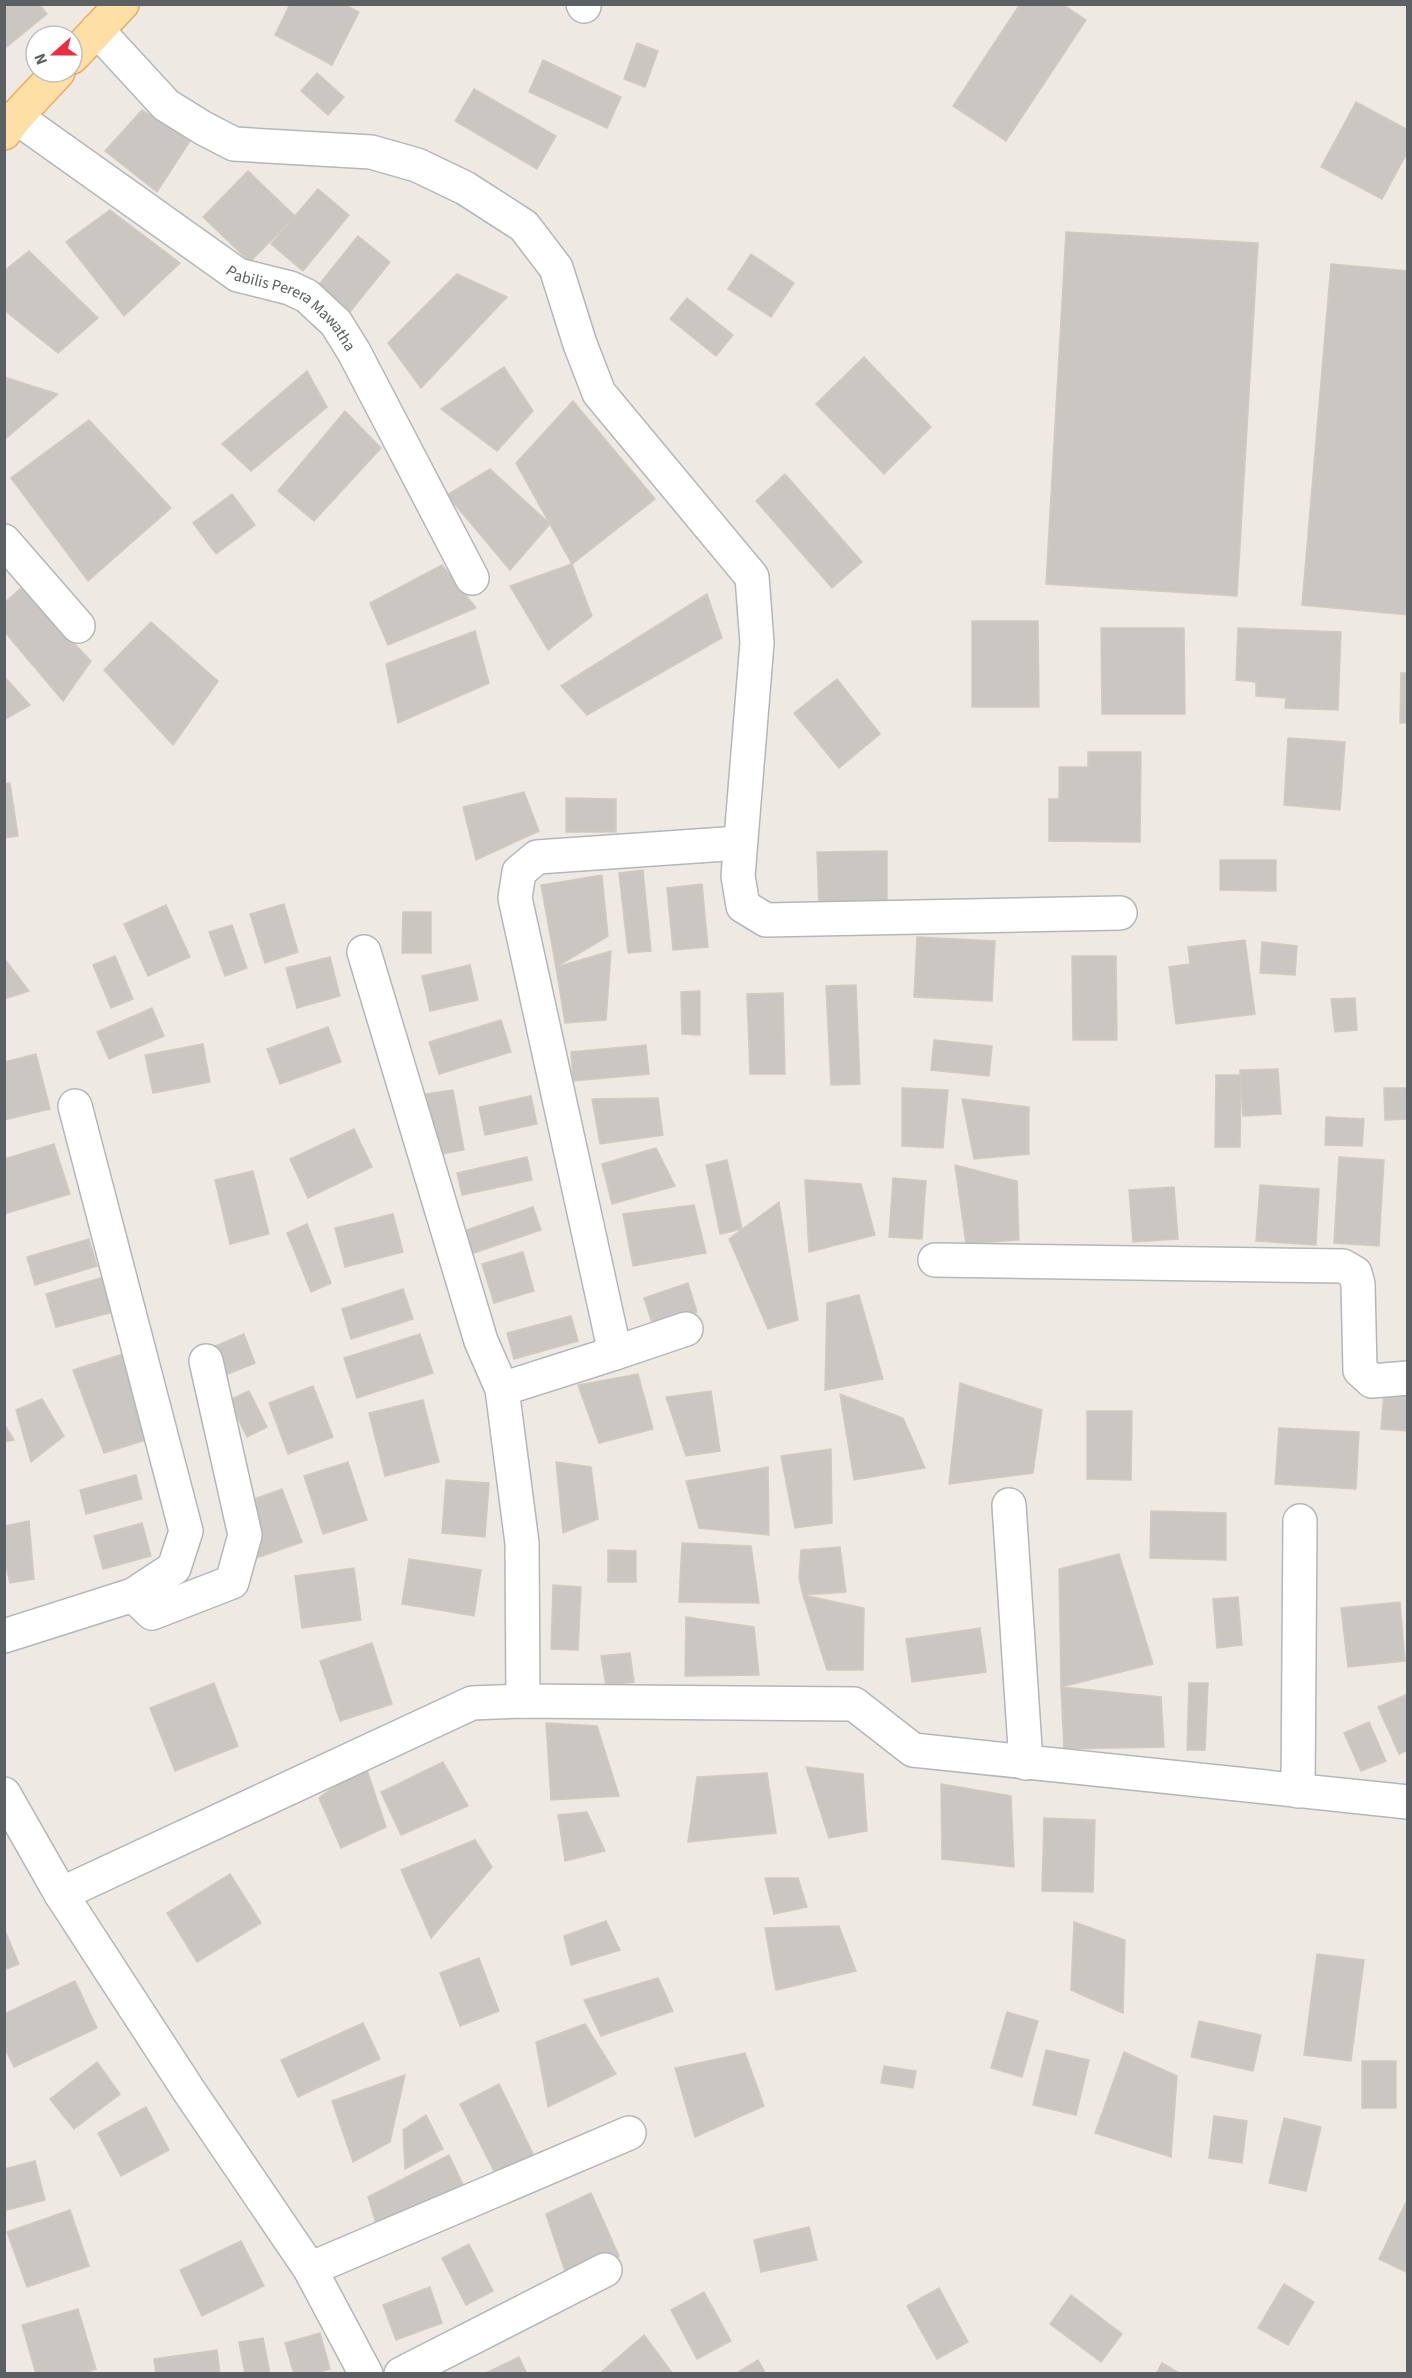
<svg xmlns="http://www.w3.org/2000/svg" width="1412" height="2378" viewBox="0 0 1412 2378" font-family="'Source Sans 3',sans-serif">
	<rect width="100%" height="100%" fill="#eee9e3"/>
	<g fill="#cac6c2" stroke="#d2cac1" stroke-width="1.5">
		<polygon points="4,4 39,4 47,14 4,49"/>
		<polygon points="290,4 344,4 359,12 332,65 275,35"/>
		<polygon points="1020,4 1062,4 1086,20 1006,141 953,106"/>
		<polygon points="637,43 658,51 645,87 624,79"/>
		<polygon points="543,60 621,97 607,128 529,92"/>
		<polygon points="317,73 344,97 328,115 301,91"/>
		<polygon points="474,89 556,136 537,169 455,121"/>
		<polygon points="1356,102 1408,130 1408,151 1382,199 1321,167"/>
		<polygon points="142,110 190,141 157,192 105,151"/>
		<polygon points="248,171 295,216 250,262 203,217"/>
		<polygon points="318,189 349,215 303,271 271,244"/>
		<polygon points="110,210 180,263 124,316 66,242"/>
		<polygon points="1066,232 1258,243 1237,596 1046,584"/>
		<polygon points="358,236 390,262 330,337 298,311"/>
		<polygon points="29,251 98,318 58,353 4,310 4,271"/>
		<polygon points="751,254 794,283 771,317 728,289"/>
		<polygon points="1331,264 1408,271 1408,615 1302,605"/>
		<polygon points="457,274 507,297 421,388 388,343"/>
		<polygon points="687,298 733,335 716,356 670,319"/>
		<polygon points="864,357 931,427 884,474 816,404"/>
		<polygon points="504,367 533,411 497,451 441,409"/>
		<polygon points="307,371 327,407 251,471 222,444"/>
		<polygon points="4,377 58,394 4,440"/>
		<polygon points="573,401 655,499 572,564 516,463"/>
		<polygon points="345,411 381,448 314,521 278,491"/>
		<polygon points="89,420 171,508 88,581 11,478"/>
		<polygon points="490,469 550,524 510,570 447,495"/>
		<polygon points="785,474 862,562 832,588 756,501"/>
		<polygon points="232,494 255,525 216,554 193,523"/>
		<polygon points="572,564 592,616 548,650 510,586"/>
		<polygon points="442,565 476,608 388,645 370,603"/>
		<polygon points="21,588 91,661 63,701 4,631 4,603"/>
		<polygon points="707,594 722,638 587,715 561,686"/>
		<polygon points="972,621 1038,621 1039,707 972,707"/>
		<polygon points="151,622 218,681 173,745 104,670"/>
		<polygon points="1101,628 1184,628 1185,714 1102,714"/>
		<polygon points="1238,628 1341,632 1338,710 1285,708 1286,698 1256,696 1256,682 1236,680"/>
		<polygon points="475,631 489,683 398,723 386,664"/>
		<polygon points="1401,673 1408,673 1408,723 1400,723"/>
		<polygon points="4,676 30,705 4,720"/>
		<polygon points="837,679 880,734 839,768 794,713"/>
		<polygon points="1288,738 1345,742 1340,810 1284,805"/>
		<polygon points="1088,752 1141,752 1140,842 1049,841 1049,799 1059,799 1059,767 1088,767"/>
		<polygon points="10,783 18,836 4,838 4,784"/>
		<polygon points="524,792 539,831 476,860 463,807"/>
		<polygon points="566,798 616,799 616,832 566,832"/>
		<polygon points="887,851 887,905 819,906 817,852"/>
		<polygon points="1220,860 1276,860 1276,891 1220,890"/>
		<polygon points="643,870 651,951 628,953 619,873"/>
		<polygon points="602,875 608,936 556,967 541,885"/>
		<polygon points="702,884 708,947 673,950 667,888"/>
		<polygon points="284,904 298,952 265,963 250,914"/>
		<polygon points="166,905 190,957 148,976 124,924"/>
		<polygon points="403,912 431,912 431,953 402,953"/>
		<polygon points="232,925 247,968 225,976 209,932"/>
		<polygon points="917,937 995,941 992,1001 914,997"/>
		<polygon points="1245,940 1255,1014 1176,1024 1169,967 1190,964 1188,947"/>
		<polygon points="1262,942 1297,946 1295,975 1260,973"/>
		<polygon points="611,951 606,1020 565,1023 556,967"/>
		<polygon points="115,956 133,999 111,1008 93,965"/>
		<polygon points="1072,956 1116,956 1117,1040 1073,1040"/>
		<polygon points="330,957 340,996 297,1008 286,968"/>
		<polygon points="4,958 29,991 4,999"/>
		<polygon points="470,965 478,1000 430,1011 422,976"/>
		<polygon points="856,985 860,1084 831,1085 826,986"/>
		<polygon points="700,991 700,1035 682,1034 681,992"/>
		<polygon points="783,993 785,1074 750,1074 747,994"/>
		<polygon points="1355,998 1357,1030 1335,1032 1331,999"/>
		<polygon points="152,1008 164,1036 109,1059 97,1032"/>
		<polygon points="501,1020 511,1052 439,1074 429,1042"/>
		<polygon points="328,1027 341,1062 280,1084 267,1049"/>
		<polygon points="934,1040 992,1046 989,1076 931,1070"/>
		<polygon points="203,1044 210,1082 153,1093 145,1055"/>
		<polygon points="646,1045 649,1074 573,1081 571,1052"/>
		<polygon points="36,1054 50,1109 4,1120 4,1062"/>
		<polygon points="1278,1069 1281,1114 1243,1116 1240,1070"/>
		<polygon points="1216,1075 1241,1075 1240,1147 1215,1147"/>
		<polygon points="902,1088 948,1090 943,1148 902,1146"/>
		<polygon points="1384,1088 1408,1088 1408,1119 1385,1120"/>
		<polygon points="453,1090 464,1150 437,1155 426,1094"/>
		<polygon points="531,1096 537,1124 485,1135 479,1107"/>
		<polygon points="658,1098 663,1135 600,1144 592,1099"/>
		<polygon points="962,1099 1029,1107 1029,1154 974,1159"/>
		<polygon points="1326,1117 1364,1119 1362,1146 1325,1145"/>
		<polygon points="354,1129 372,1167 308,1198 290,1159"/>
		<polygon points="54,1144 70,1194 4,1214 4,1159"/>
		<polygon points="656,1148 675,1186 612,1204 602,1164"/>
		<polygon points="527,1157 532,1180 462,1195 457,1173"/>
		<polygon points="1339,1157 1384,1160 1379,1246 1334,1243"/>
		<polygon points="727,1160 742,1229 720,1234 706,1165"/>
		<polygon points="955,1165 1017,1181 1019,1240 966,1244"/>
		<polygon points="253,1171 269,1234 230,1244 215,1180"/>
		<polygon points="893,1178 926,1181 922,1239 889,1237"/>
		<polygon points="805,1180 861,1184 875,1235 809,1252"/>
		<polygon points="1260,1185 1319,1189 1316,1245 1256,1241"/>
		<polygon points="1174,1187 1178,1239 1133,1242 1129,1190"/>
		<polygon points="779,1202 798,1320 768,1329 729,1239"/>
		<polygon points="694,1205 706,1253 633,1266 623,1214"/>
		<polygon points="533,1207 541,1230 465,1256 458,1233"/>
		<polygon points="393,1214 403,1252 345,1267 335,1228"/>
		<polygon points="307,1224 331,1283 311,1292 287,1233"/>
		<polygon points="89,1239 97,1266 35,1285 27,1257"/>
		<polygon points="523,1252 534,1291 494,1303 482,1264"/>
		<polygon points="107,1276 117,1311 56,1327 46,1294"/>
		<polygon points="688,1283 697,1312 653,1326 644,1298"/>
		<polygon points="403,1289 413,1319 351,1339 342,1309"/>
		<polygon points="859,1295 883,1379 825,1390 827,1303"/>
		<polygon points="571,1316 578,1341 514,1359 507,1333"/>
		<polygon points="244,1334 255,1363 218,1378 206,1350"/>
		<polygon points="420,1334 433,1373 357,1398 344,1358"/>
		<polygon points="126,1353 146,1440 104,1453 73,1370"/>
		<polygon points="638,1374 653,1429 599,1443 578,1385"/>
		<polygon points="1385,1378 1408,1380 1408,1431 1381,1429"/>
		<polygon points="960,1383 1042,1410 1033,1473 949,1484"/>
		<polygon points="313,1386 333,1437 288,1454 269,1403"/>
		<polygon points="249,1391 267,1427 247,1437 229,1400"/>
		<polygon points="711,1391 720,1451 686,1456 666,1397"/>
		<polygon points="840,1394 903,1418 925,1468 854,1480"/>
		<polygon points="42,1399 64,1436 31,1462 16,1410"/>
		<polygon points="423,1400 439,1462 385,1476 369,1413"/>
		<polygon points="1087,1411 1132,1411 1131,1480 1087,1479"/>
		<polygon points="4,1424 14,1440 4,1442"/>
		<polygon points="1279,1428 1359,1432 1356,1489 1275,1484"/>
		<polygon points="831,1449 832,1523 795,1528 781,1456"/>
		<polygon points="348,1462 367,1520 323,1534 304,1476"/>
		<polygon points="556,1462 591,1467 598,1519 563,1533"/>
		<polygon points="768,1467 769,1535 699,1528 686,1481"/>
		<polygon points="136,1475 142,1499 86,1514 80,1490"/>
		<polygon points="446,1480 489,1483 485,1537 442,1533"/>
		<polygon points="282,1489 302,1542 251,1560 232,1507"/>
		<polygon points="1151,1511 1226,1513 1226,1560 1150,1558"/>
		<polygon points="29,1521 34,1579 10,1583 4,1558 4,1526"/>
		<polygon points="142,1523 151,1556 103,1569 94,1536"/>
		<polygon points="682,1543 751,1546 759,1603 679,1602"/>
		<polygon points="840,1547 846,1592 803,1595 799,1578 801,1550"/>
		<polygon points="608,1550 636,1551 636,1582 608,1582"/>
		<polygon points="1119,1554 1153,1664 1061,1687 1059,1569"/>
		<polygon points="409,1559 481,1570 474,1616 402,1604"/>
		<polygon points="354,1568 361,1620 302,1628 295,1576"/>
		<polygon points="553,1585 581,1587 578,1650 551,1649"/>
		<polygon points="803,1595 864,1608 863,1670 827,1670"/>
		<polygon points="1238,1597 1242,1645 1217,1648 1213,1599"/>
		<polygon points="1400,1602 1405,1661 1348,1667 1341,1608"/>
		<polygon points="686,1617 754,1627 759,1675 685,1676"/>
		<polygon points="980,1628 986,1672 912,1682 906,1639"/>
		<polygon points="372,1643 392,1704 340,1721 320,1661"/>
		<polygon points="630,1653 634,1682 606,1686 601,1656"/>
		<polygon points="214,1683 238,1746 175,1771 150,1708"/>
		<polygon points="1189,1683 1208,1683 1205,1750 1187,1750"/>
		<polygon points="1061,1687 1161,1697 1164,1747 1064,1749"/>
		<polygon points="1408,1694 1408,1750 1399,1754 1378,1707"/>
		<polygon points="1369,1722 1386,1761 1361,1771 1344,1733"/>
		<polygon points="546,1723 597,1726 619,1796 551,1800"/>
		<polygon points="443,1762 468,1806 401,1835 381,1792"/>
		<polygon points="365,1764 386,1827 341,1848 319,1798"/>
		<polygon points="806,1767 863,1774 867,1831 829,1838"/>
		<polygon points="767,1773 776,1833 688,1842 697,1777"/>
		<polygon points="941,1784 1011,1796 1014,1867 942,1859"/>
		<polygon points="587,1812 605,1851 565,1861 558,1815"/>
		<polygon points="1044,1818 1095,1820 1093,1892 1042,1891"/>
		<polygon points="475,1840 492,1867 431,1938 401,1870"/>
		<polygon points="230,1874 261,1923 197,1962 167,1913"/>
		<polygon points="765,1878 798,1878 807,1907 774,1914"/>
		<polygon points="606,1921 620,1950 571,1965 564,1936"/>
		<polygon points="1074,1922 1125,1940 1123,2013 1071,1990"/>
		<polygon points="839,1926 856,1971 776,1990 765,1928"/>
		<polygon points="4,1928 19,1964 4,1970"/>
		<polygon points="1317,1954 1364,1960 1351,2061 1304,2055"/>
		<polygon points="479,1958 499,2011 460,2026 440,1973"/>
		<polygon points="658,1978 673,2011 601,2036 584,2000"/>
		<polygon points="75,1981 97,2028 14,2067 4,2046 4,2014"/>
		<polygon points="1007,2012 1038,2021 1022,2077 991,2068"/>
		<polygon points="1199,2021 1261,2035 1253,2071 1191,2057"/>
		<polygon points="363,2023 380,2059 298,2097 281,2060"/>
		<polygon points="585,2024 616,2074 548,2107 536,2042"/>
		<polygon points="1046,2050 1089,2060 1076,2115 1033,2105"/>
		<polygon points="1124,2052 1177,2076 1171,2157 1095,2133"/>
		<polygon points="745,2053 764,2106 695,2137 675,2068"/>
		<rect x="1362" y="2061" width="34" height="47"/>
		<polygon points="97,2062 120,2094 74,2129 50,2099"/>
		<polygon points="884,2066 916,2071 913,2088 881,2083"/>
		<polygon points="405,2075 390,2142 353,2162 332,2101"/>
		<polygon points="499,2084 537,2162 499,2181 460,2104"/>
		<polygon points="146,2107 169,2150 121,2176 98,2133"/>
		<polygon points="426,2115 443,2149 405,2169 403,2130"/>
		<polygon points="1214,2116 1247,2121 1242,2163 1209,2158"/>
		<polygon points="1284,2118 1321,2127 1306,2191 1269,2183"/>
		<polygon points="449,2155 463,2185 377,2227 368,2197"/>
		<polygon points="35,2161 45,2200 7,2210 4,2198 4,2169"/>
		<polygon points="591,2193 619,2256 566,2274 546,2214"/>
		<polygon points="1407,2200 1408,2200 1408,2273 1379,2259"/>
		<polygon points="70,2210 89,2266 27,2287 7,2232"/>
		<polygon points="809,2227 817,2260 761,2272 754,2240"/>
		<polygon points="241,2241 264,2286 202,2316 180,2270"/>
		<polygon points="469,2244 493,2291 466,2305 442,2258"/>
		<polygon points="1284,2284 1314,2302 1288,2345 1258,2328"/>
		<polygon points="430,2287 442,2323 396,2340 383,2305"/>
		<polygon points="939,2288 968,2342 937,2359 907,2306"/>
		<polygon points="704,2292 731,2341 697,2359 671,2310"/>
		<polygon points="1071,2295 1122,2334 1101,2362 1050,2324"/>
		<polygon points="78,2309 96,2369 81,2374 36,2374 22,2325"/>
		<polygon points="320,2333 330,2369 313,2374 294,2374 285,2343"/>
		<polygon points="644,2335 673,2374 599,2374"/>
		<polygon points="263,2338 270,2374 245,2374 239,2342"/>
		<polygon points="217,2350 220,2374 156,2374 154,2359"/>
		<polygon points="519,2357 527,2374 486,2373"/>
		<polygon points="758,2360 766,2374 735,2374"/>
		<polygon points="1162,2363 1181,2374 1156,2374"/>
	</g>
	<g fill="none" stroke-linecap="round" stroke-linejoin="round">
		<g stroke="#b3b7ba" stroke-width="36">
			<g id="street">
				<polyline points="583,4 584,6"/>
				<polyline points="97,30 166,105 203,128 234,144 371,152 417,165 465,188 524,226 556,268 580,344 599,393 752,577 757,643 738,876 743,906 766,920 1120,913"/>
				<path id="s1" d="M16,117l222,158 52,13 17,8 29,27 18,29 118,226"/>
				<polyline points="4,541 78,626"/>
				<polyline points="364,952 481,1341 502,1389 522,1543 523,1701"/>
				<polyline points="935,1260 1343,1266 1355,1273 1358,1284 1360,1370 1372,1381 1408,1378"/>
				<polyline points="615,1353 686,1329"/>
				<polyline points="502,1389 615,1353 515,898 519,872 537,857 740,843"/>
				<polyline points="1009,1505 1026,1763"/>
				<polyline points="133,1595 152,1613 232,1582 245,1535 206,1361"/>
				<polyline points="4,1636 133,1595 174,1568 186,1531 75,1106"/>
				<polyline points="1298,1791 1300,1521"/>
				<polyline points="4,1794 61,1894 189,2091 310,2269 366,2374"/>
				<polyline points="61,1894 472,1703 523,1701 854,1704 913,1750 1408,1802"/>
				<polyline points="310,2269 629,2133"/>
				<polyline points="401,2374 605,2270"/>
			</g>
		</g>
		<g stroke="#f0aa59" stroke-width="36">
			<g id="primary">
				<polyline points="72,57 122,4"/>
				<polyline points="4,133 16,117 58,72"/>
			</g>
		</g>
		<use href="#street" stroke="#fff" stroke-width="33"/>
		<use href="#primary" stroke="#fee0a7" stroke-width="33"/>
	</g>
	<g text-anchor="middle" stroke-width="6" stroke-linejoin="round" paint-order="stroke">
		<g font-size="16" fill="#5b6063" stroke="#fff">
			<text dy="6" stroke="none"><textPath href="#s1" startOffset="338">Pabilis Perera Mawatha</textPath></text>
		</g>
	</g>
	<rect width="1412" height="2378" fill="none" stroke="#5b6063" stroke-width="12"/>
	<g transform="translate(54 54) rotate(249)"><circle r="28" fill="#ffffff" stroke="#bdbfc1" stroke-width="1.5"/>
	<path d="M0-4.5L10 22L0 15L-10 22Z" fill="#e82e41"/>
	<text y="-9" font-size="16" font-weight="bold" text-anchor="middle" fill="#5b6063">N</text>
	</g>
</svg>
